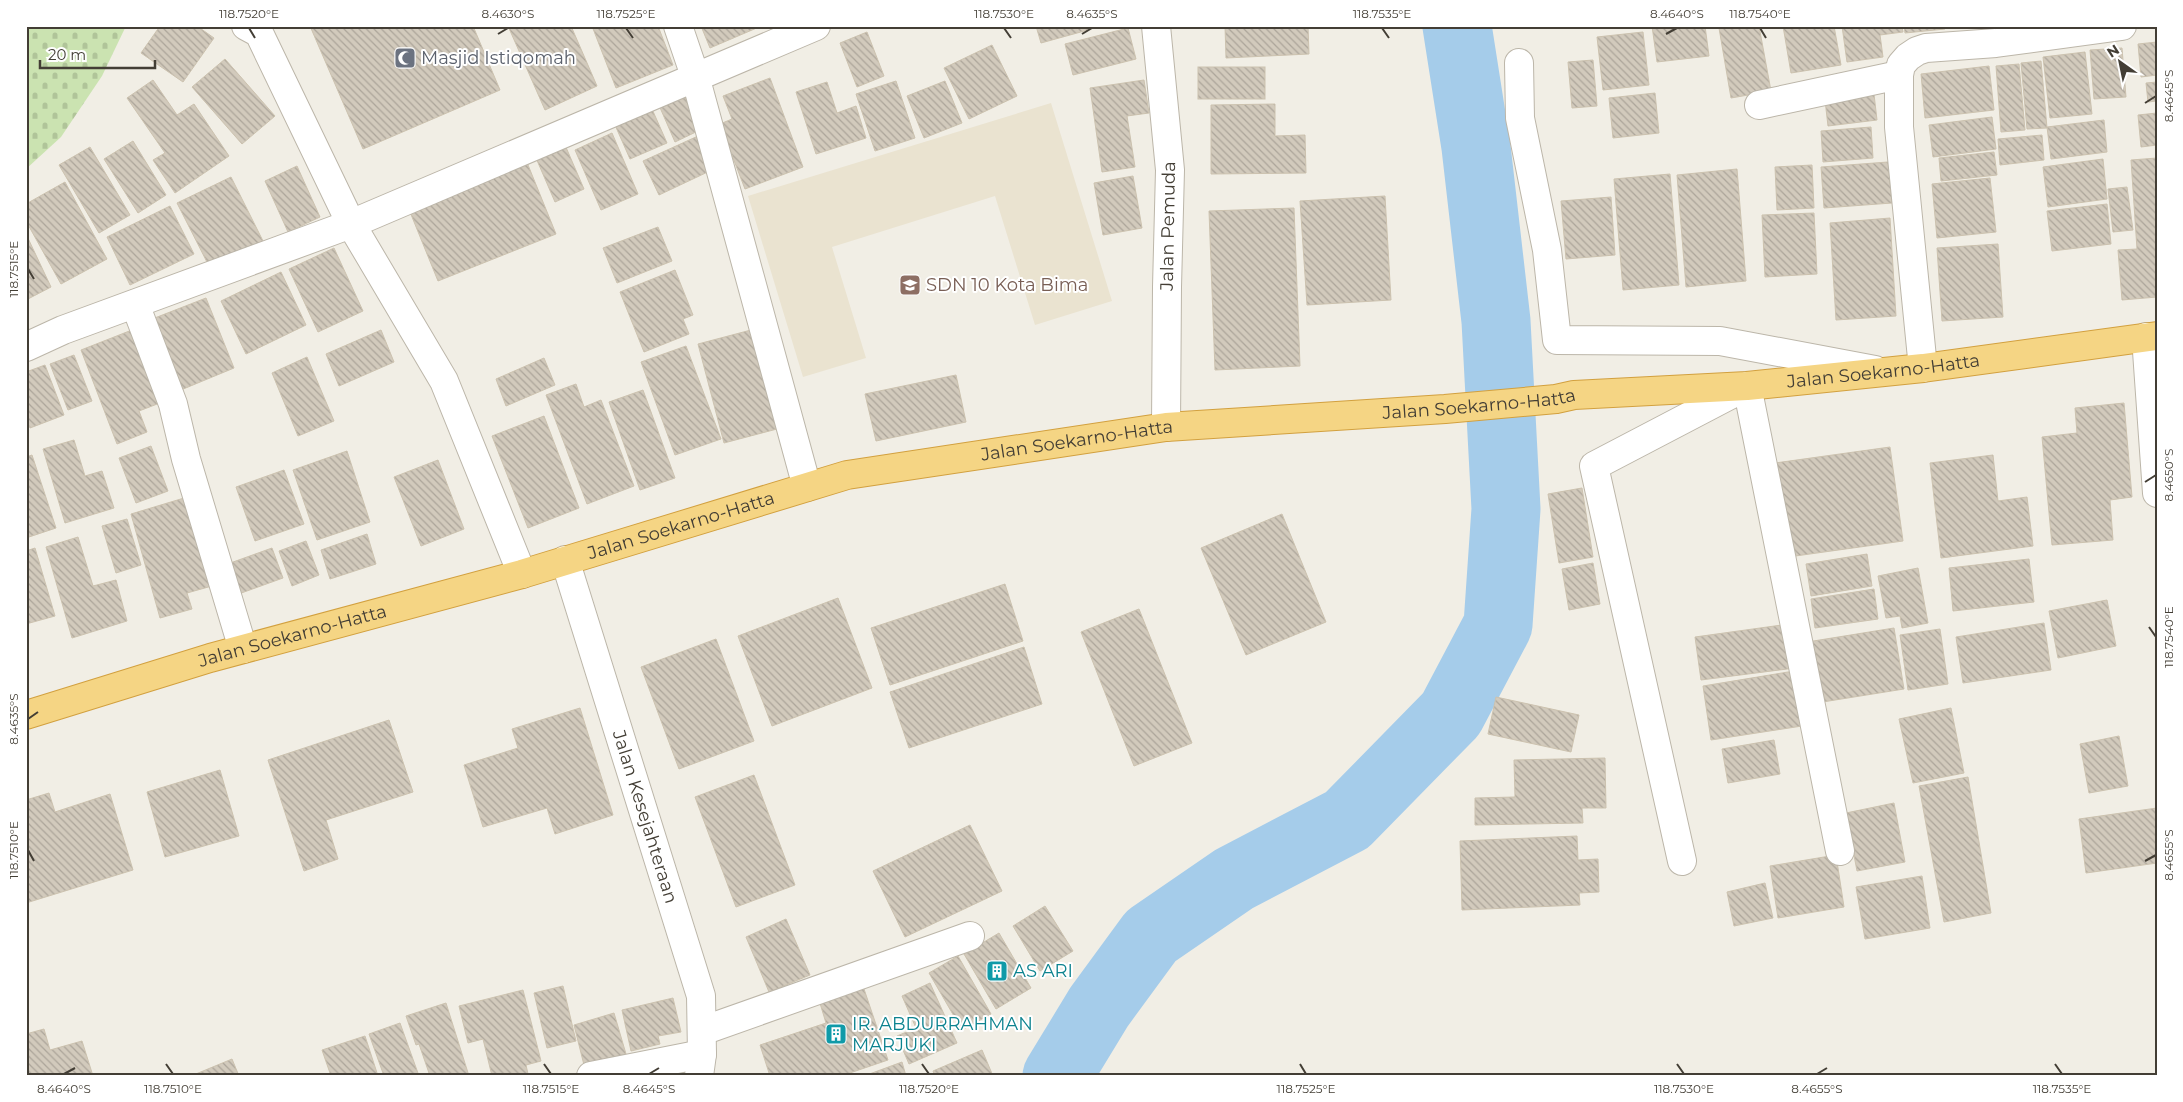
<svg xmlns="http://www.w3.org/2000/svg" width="2183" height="1102" viewBox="0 0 2183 1102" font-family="Montserrat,sans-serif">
	<defs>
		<pattern id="cemetery-stones" width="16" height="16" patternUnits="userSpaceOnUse" patternTransform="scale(1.25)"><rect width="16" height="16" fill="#cbe3b1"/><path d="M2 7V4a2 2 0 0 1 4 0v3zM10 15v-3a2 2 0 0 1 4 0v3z" fill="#b0c499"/></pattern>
		<pattern id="building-back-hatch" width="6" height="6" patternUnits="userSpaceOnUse" patternTransform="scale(1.25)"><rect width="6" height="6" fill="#d2cabc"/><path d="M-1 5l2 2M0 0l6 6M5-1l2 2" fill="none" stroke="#aca59a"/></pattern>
	</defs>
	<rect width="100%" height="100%" fill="#f1eee5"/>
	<polygon fill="#eae3d0" points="1051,103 1112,301 1035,325 995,196 832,247 866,358 803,377 748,196"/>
	<polygon fill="url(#cemetery-stones)" points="26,26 126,26 102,76 61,137 26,169"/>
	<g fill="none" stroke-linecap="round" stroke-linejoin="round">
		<polyline stroke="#a5ccea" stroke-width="69" points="1057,1076 1099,1007 1151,936 1234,879 1347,820 1451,714 1498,625 1506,509 1496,321 1476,147 1457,26"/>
	</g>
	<g fill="url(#building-back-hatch)" stroke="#ccc2af">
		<polygon points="160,26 197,26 214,38 183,82 141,53"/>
		<polygon points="310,26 473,26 500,90 363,149"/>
		<polygon points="508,26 571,26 597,86 545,110"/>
		<polygon points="592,26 658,26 673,65 616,88"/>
		<polygon points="701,26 759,26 759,27 710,48"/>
		<polygon points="1036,26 1087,26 1088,30 1041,43"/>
		<polygon points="1225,26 1308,26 1309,54 1226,58"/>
		<polygon points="1652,26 1705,26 1709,56 1657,62"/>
		<polygon points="1730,26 1759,26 1771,91 1731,98 1719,28"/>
		<polygon points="1783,26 1834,26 1841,65 1791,73"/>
		<polygon points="1842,26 1902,26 1903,32 1880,35 1883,57 1847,62"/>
		<polygon points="1904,26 1944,26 1945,29 1905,33"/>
		<polygon points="1128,28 1136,59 1073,75 1065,44"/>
		<polygon points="867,32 884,76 857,87 840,43"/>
		<polygon points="1643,32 1649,85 1603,90 1597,37"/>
		<polygon points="2157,42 2157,75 2141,77 2138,44"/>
		<polygon points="992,45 1017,96 969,119 944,68"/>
		<polygon points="2122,48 2126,97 2094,99 2090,50"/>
		<polygon points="2085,52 2092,114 2050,118 2043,57"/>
		<polygon points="225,59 275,116 242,144 192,87"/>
		<polygon points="1593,60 1597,106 1572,108 1568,62"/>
		<polygon points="2041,61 2047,128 2027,129 2021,63"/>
		<polygon points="2019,64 2025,130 2001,132 1996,66"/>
		<polygon points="1989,66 1994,110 1925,118 1921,74"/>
		<rect x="1198" y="67" width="67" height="32"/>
		<polygon points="1872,77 1877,120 1828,126 1823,83"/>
		<polygon points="770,78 803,167 745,189 720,124 732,119 723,96"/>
		<polygon points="153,80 177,115 194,104 229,156 175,193 153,160 165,153 127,98"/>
		<polygon points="1144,80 1149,113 1127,116 1135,167 1102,172 1090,88"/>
		<polygon points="896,81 915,138 875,151 856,94"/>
		<polygon points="945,81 962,123 924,138 907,96"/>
		<polygon points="827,82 837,113 856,106 866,138 816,154 796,92"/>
		<polygon points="2157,82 2157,101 2148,102 2146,83"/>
		<polygon points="683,92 700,130 675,142 658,103"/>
		<polygon points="1655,93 1659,133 1613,138 1609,98"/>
		<polygon points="1275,104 1275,136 1305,135 1306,173 1211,174 1211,105"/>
		<polygon points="652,109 667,143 630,159 615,125"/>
		<polygon points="2157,113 2157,145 2141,147 2138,115"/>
		<polygon points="1992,117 1996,149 1933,157 1929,125"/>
		<polygon points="2104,120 2107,152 2051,159 2047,127"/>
		<polygon points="1871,127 1873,158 1823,162 1821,131"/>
		<polygon points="612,133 638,194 601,210 575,150"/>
		<polygon points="2042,135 2044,160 2000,165 1998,139"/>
		<polygon points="698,136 714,169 659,195 643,161"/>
		<polygon points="133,141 166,195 138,213 104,159"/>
		<polygon points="565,145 584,189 555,202 536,158"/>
		<polygon points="90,147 130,215 99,233 59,165"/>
		<polygon points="1994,152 1997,175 1941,181 1939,158"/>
		<polygon points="2157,158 2157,297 2122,300 2118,250 2137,249 2131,160"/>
		<polygon points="2103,159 2107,199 2048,207 2043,167"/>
		<polygon points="526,160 556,234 438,281 408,207"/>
		<polygon points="1888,162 1892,203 1824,208 1821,167"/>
		<polygon points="1812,165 1814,208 1777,210 1775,167"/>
		<polygon points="297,166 320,217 288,232 265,181"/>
		<polygon points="1737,169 1746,281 1686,287 1677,175"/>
		<polygon points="1670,174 1679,285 1623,290 1614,179"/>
		<polygon points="1133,176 1142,228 1103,235 1094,183"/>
		<polygon points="231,177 263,241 210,268 177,203"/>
		<polygon points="1990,178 1996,232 1937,238 1932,184"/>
		<polygon points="65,182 107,259 61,284 26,221 26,204"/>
		<polygon points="2127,187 2133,230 2113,232 2108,189"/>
		<polygon points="1385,196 1391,300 1307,305 1300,201"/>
		<polygon points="1611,197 1615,255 1566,259 1561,201"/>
		<polygon points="2107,204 2111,244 2052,251 2047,211"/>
		<polygon points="170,206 194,254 130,285 107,237"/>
		<polygon points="1294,208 1300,366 1215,370 1209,211"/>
		<polygon points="1814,213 1817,274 1765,277 1762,215"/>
		<polygon points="1890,218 1896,316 1836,320 1830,223"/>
		<polygon points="658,227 672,261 617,283 603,248"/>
		<polygon points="26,234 51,287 26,300"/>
		<polygon points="1998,244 2003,317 1942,321 1937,248"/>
		<polygon points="334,248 363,311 318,332 289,269"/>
		<polygon points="675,270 693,315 683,319 689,334 644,352 620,292"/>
		<polygon points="281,272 306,325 246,354 221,301"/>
		<polygon points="206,298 234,368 176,392 147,321"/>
		<polygon points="137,328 165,401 139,411 147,432 117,444 81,350"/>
		<polygon points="381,330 394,362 339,386 326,354"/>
		<polygon points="751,330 777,429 724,443 698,344"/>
		<polygon points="686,346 721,439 675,455 641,362"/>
		<polygon points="74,355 92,401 68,410 50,364"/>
		<polygon points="307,357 334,421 298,436 272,373"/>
		<polygon points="544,358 555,385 506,406 496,379"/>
		<polygon points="45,365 64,415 30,428 26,419 26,372"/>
		<polygon points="956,375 966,422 876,441 865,394"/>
		<polygon points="576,384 584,407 601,400 634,486 587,504 546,395"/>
		<polygon points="643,390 675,478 640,490 609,402"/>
		<polygon points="2124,403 2132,497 2110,500 2113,540 2052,545 2042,437 2077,433 2075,408"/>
		<polygon points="544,416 579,508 528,528 492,436"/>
		<polygon points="74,440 85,476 102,471 114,508 65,523 43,449"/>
		<polygon points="151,446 168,491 136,503 119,458"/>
		<polygon points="1890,447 1903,541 1781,558 1768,464"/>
		<polygon points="347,451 370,522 317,540 293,470"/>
		<polygon points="32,455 56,528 26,538 26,457"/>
		<polygon points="1993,455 1998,501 2027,497 2033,546 1941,558 1930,463"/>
		<polygon points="438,460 464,529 421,546 394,477"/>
		<polygon points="284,470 304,524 255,541 236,487"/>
		<polygon points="1582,488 1593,557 1559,563 1548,494"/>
		<polygon points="194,495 219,584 187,593 192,609 160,618 131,514"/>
		<polygon points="1282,514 1326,622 1246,655 1201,548"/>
		<polygon points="127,519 141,565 116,573 102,526"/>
		<polygon points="367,534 376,564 330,579 321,550"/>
		<polygon points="78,537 93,586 116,580 127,621 72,638 46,547"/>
		<polygon points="306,541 319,575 292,586 279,551"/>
		<polygon points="35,548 55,616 26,624 26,551"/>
		<polygon points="272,548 283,578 233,596 222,566"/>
		<polygon points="1867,554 1872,586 1811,596 1806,564"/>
		<polygon points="2029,559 2034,602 1953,611 1949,568"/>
		<polygon points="1593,563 1600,604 1569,610 1562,569"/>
		<polygon points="1918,568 1928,623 1902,628 1900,616 1886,618 1878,576"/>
		<polygon points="1005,584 1023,641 890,685 871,628"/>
		<polygon points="1874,589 1878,619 1815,628 1811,599"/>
		<polygon points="838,598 872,688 772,726 738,636"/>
		<polygon points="2107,600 2116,646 2058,658 2049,611"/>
		<polygon points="1139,609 1192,743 1134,766 1081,632"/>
		<polygon points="2044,623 2051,670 1963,683 1956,637"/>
		<polygon points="1789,624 1795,668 1701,680 1695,637"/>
		<polygon points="1894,628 1904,689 1810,704 1801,643"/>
		<polygon points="1940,629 1948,684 1908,690 1900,635"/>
		<polygon points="716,639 754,741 679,769 641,667"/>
		<polygon points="1024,647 1042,704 909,748 890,692"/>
		<polygon points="1794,671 1802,726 1711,740 1703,686"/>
		<polygon points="1496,697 1579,715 1571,752 1488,734"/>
		<polygon points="580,708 613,815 555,834 547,808 483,827 464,765 518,748 512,729"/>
		<polygon points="1951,708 1964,773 1913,783 1899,719"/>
		<polygon points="389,720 413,792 326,820 338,859 304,871 268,760"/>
		<polygon points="2119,736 2128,786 2089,793 2080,744"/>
		<polygon points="1774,740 1780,774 1728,783 1722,749"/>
		<polygon points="1605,758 1606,808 1582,808 1583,823 1475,825 1475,798 1515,797 1514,760"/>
		<polygon points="220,770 239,836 165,857 147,792"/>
		<polygon points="754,775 795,885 736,907 695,797"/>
		<polygon points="1968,777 1991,913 1944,922 1919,786"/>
		<polygon points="49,793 55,812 110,794 133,870 26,903 26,800"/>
		<polygon points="1894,803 1905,862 1857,871 1846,813"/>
		<polygon points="2157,808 2157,863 2086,873 2079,819"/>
		<polygon points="970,825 1002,891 905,937 873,871"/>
		<polygon points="1577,836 1578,860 1598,859 1599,892 1579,893 1580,905 1462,910 1460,841"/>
		<polygon points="1836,855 1844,907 1778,918 1770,866"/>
		<polygon points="1922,876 1930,928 1865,939 1856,887"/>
		<polygon points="1765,883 1773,918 1734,926 1727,892"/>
		<polygon points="1045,906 1073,951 1040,971 1013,926"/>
		<polygon points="786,919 810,975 769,992 746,937"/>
		<polygon points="999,933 1031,988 996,1009 964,954"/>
		<polygon points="958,956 991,1014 962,1030 929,973"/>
		<polygon points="930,983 957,1043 909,1064 897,1036 916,1028 902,996"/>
		<polygon points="563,986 576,1041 547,1048 534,993"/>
		<polygon points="863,986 888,1060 841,1076 770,1076 760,1045 826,1023 819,1000"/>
		<polygon points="523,990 541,1061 526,1065 528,1074 492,1076 483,1039 468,1043 459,1006"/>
		<polygon points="673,998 681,1032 658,1036 660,1044 631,1051 622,1010"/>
		<polygon points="446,1003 469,1076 430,1076 419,1044 416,1045 406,1016"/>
		<polygon points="614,1013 626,1054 584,1065 574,1025"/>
		<polygon points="400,1023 419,1076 384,1076 369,1034"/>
		<polygon points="44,1029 50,1050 82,1041 93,1076 26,1076 26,1034"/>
		<polygon points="365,1036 378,1076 331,1076 322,1050"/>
		<polygon points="982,1050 993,1076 935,1076 933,1071"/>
		<polygon points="232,1059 239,1076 191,1076"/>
		<polygon points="902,1062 906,1076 864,1076"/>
	</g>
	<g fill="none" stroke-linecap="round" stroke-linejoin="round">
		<g stroke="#bcb6a9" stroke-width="30">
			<g id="minor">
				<polyline points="246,26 259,33 351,224 444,381 522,574"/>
				<polyline points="678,26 695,76 807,487"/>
				<polyline points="1519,63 1520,118 1547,250 1557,340 1720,341 1875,370"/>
				<polyline points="1759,105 1899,75"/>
				<polyline points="135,304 173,404 186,459 243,649"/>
				<polyline points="2146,337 2157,493"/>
				<polyline points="26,347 63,330 351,224 816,26"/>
				<polyline points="1923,368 1899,127 1899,75 1901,65 1908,57 1917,51 1926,48 1996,43 2122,26"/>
				<path id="s1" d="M565,560l136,436 1,58 -3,22"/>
				<polyline points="1682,861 1594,466 1747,386 1840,851"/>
				<polyline points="702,1031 970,936"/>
				<polyline points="591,1076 702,1054"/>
			</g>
		</g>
		<g stroke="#bcb6a9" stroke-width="30">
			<polyline id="tertiary" points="1156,26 1170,170 1167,287 1166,427"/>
		</g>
		<g stroke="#d2a03f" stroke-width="30">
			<g id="trunk">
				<path id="s2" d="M26,715l184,-57 312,-84 325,-99 319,-48 279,-18 111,-10 18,-4 173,-9 176,-18 234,-32"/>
			</g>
		</g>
		<use href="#minor" stroke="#fff" stroke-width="28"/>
		<use href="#tertiary" stroke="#fff" stroke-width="28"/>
		<use href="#trunk" stroke="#f5d584" stroke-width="28"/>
	</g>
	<path fill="none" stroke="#433e35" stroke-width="2" d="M249,28l6,10M626,28l7,10M1004,28l7,10M1382,28l7,10M1760,28l6,10M498,34l10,-6M1082,34l10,-6M1666,34l11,-6M2145,103l11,-7M28,269l6,10M2145,482l11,-7M2149,627l7,10M28,719l10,-7M28,850l6,11M2145,861l11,-6M166,1064l7,10M544,1064l7,10M922,1064l7,10M1300,1064l6,10M1677,1064l7,10M2055,1064l7,10M64,1074l11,-6M649,1074l10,-6M1817,1074l10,-6"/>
	<defs>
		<g id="mosque-square" transform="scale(1.125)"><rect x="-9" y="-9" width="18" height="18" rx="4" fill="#6b7280" stroke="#fff"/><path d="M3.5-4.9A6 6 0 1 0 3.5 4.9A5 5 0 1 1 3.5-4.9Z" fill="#fff"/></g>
		<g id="school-square" transform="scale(1.125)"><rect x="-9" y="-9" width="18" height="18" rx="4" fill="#8d6e63" stroke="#fff"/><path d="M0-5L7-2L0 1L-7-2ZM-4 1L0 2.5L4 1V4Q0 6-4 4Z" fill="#fff"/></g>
		<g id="building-square" transform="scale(1.125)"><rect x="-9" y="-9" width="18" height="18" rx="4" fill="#0f9aa8" stroke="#fff"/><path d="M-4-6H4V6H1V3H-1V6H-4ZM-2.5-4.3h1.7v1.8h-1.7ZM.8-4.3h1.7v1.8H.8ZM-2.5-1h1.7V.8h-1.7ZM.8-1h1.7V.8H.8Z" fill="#fff"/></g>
	</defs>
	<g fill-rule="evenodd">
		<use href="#mosque-square" x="405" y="58"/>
		<use href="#school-square" x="910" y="285"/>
		<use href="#building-square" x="997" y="971"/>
		<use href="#building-square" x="836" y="1034"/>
	</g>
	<g text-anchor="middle" stroke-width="4" stroke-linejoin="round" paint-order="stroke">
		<g font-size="18" fill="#5b616d" stroke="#fff" text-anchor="start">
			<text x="421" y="64">Masjid Istiqomah</text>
		</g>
		<g font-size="18" fill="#433e35" stroke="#fff">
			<text transform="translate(1168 226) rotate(-89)" y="6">Jalan Pemuda</text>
			<text dy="6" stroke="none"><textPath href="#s2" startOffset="1898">Jalan Soekarno-Hatta</textPath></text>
			<text dy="6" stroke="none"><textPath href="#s2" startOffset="1492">Jalan Soekarno-Hatta</textPath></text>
			<text dy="6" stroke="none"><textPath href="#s2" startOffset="1088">Jalan Soekarno-Hatta</textPath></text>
			<text dy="6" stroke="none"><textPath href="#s2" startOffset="682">Jalan Soekarno-Hatta</textPath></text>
			<text dy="6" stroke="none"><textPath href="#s2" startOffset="278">Jalan Soekarno-Hatta</textPath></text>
			<text dy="6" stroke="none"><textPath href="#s1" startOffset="269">Jalan Kesejahteraan</textPath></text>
		</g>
		<g font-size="18" fill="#785e54" stroke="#fff" text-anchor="start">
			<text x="926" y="291">SDN 10 Kota Bima</text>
		</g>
		<g font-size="18" fill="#0d838f" stroke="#fff" text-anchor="start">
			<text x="1013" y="977">AS ARI</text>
			<text x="852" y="1030">IR. ABDURRAHMAN<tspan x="852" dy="21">MARJUKI</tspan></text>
		</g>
	</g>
	<rect width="2183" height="1102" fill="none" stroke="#ffffff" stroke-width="55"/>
	<g transform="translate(2120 62) rotate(327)" stroke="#ffffff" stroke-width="4" paint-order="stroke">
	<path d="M0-4L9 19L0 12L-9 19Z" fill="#433e35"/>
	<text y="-8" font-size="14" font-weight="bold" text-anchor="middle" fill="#433e35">N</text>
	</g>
	<path d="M40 60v8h115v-8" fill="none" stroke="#433e35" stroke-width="2.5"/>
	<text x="48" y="60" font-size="15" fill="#433e35" stroke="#ffffff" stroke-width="4" paint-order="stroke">20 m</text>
	<rect x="28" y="28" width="2128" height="1046" fill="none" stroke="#433e35" stroke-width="2"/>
	<g font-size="12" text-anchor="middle" fill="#433e35">
		<text x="249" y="18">118.7520°E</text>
		<text x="508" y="18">8.4630°S</text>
		<text x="626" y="18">118.7525°E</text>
		<text x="1004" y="18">118.7530°E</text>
		<text x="1092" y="18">8.4635°S</text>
		<text x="1382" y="18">118.7535°E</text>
		<text x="1677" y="18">8.4640°S</text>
		<text x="1760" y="18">118.7540°E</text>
		<text transform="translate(2169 96) rotate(-90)" y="4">8.4645°S</text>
		<text transform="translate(14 269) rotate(-90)" y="4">118.7515°E</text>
		<text transform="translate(2169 475) rotate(-90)" y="4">8.4650°S</text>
		<text transform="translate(2169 637) rotate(-90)" y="4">118.7540°E</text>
		<text transform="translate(14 719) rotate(-90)" y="4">8.4635°S</text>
		<text transform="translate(14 850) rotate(-90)" y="4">118.7510°E</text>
		<text transform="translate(2169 855) rotate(-90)" y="4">8.4655°S</text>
		<text x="64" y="1093">8.4640°S</text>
		<text x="173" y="1093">118.7510°E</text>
		<text x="551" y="1093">118.7515°E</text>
		<text x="649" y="1093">8.4645°S</text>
		<text x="929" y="1093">118.7520°E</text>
		<text x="1306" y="1093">118.7525°E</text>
		<text x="1684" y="1093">118.7530°E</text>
		<text x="1817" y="1093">8.4655°S</text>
		<text x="2062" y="1093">118.7535°E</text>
	</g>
</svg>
